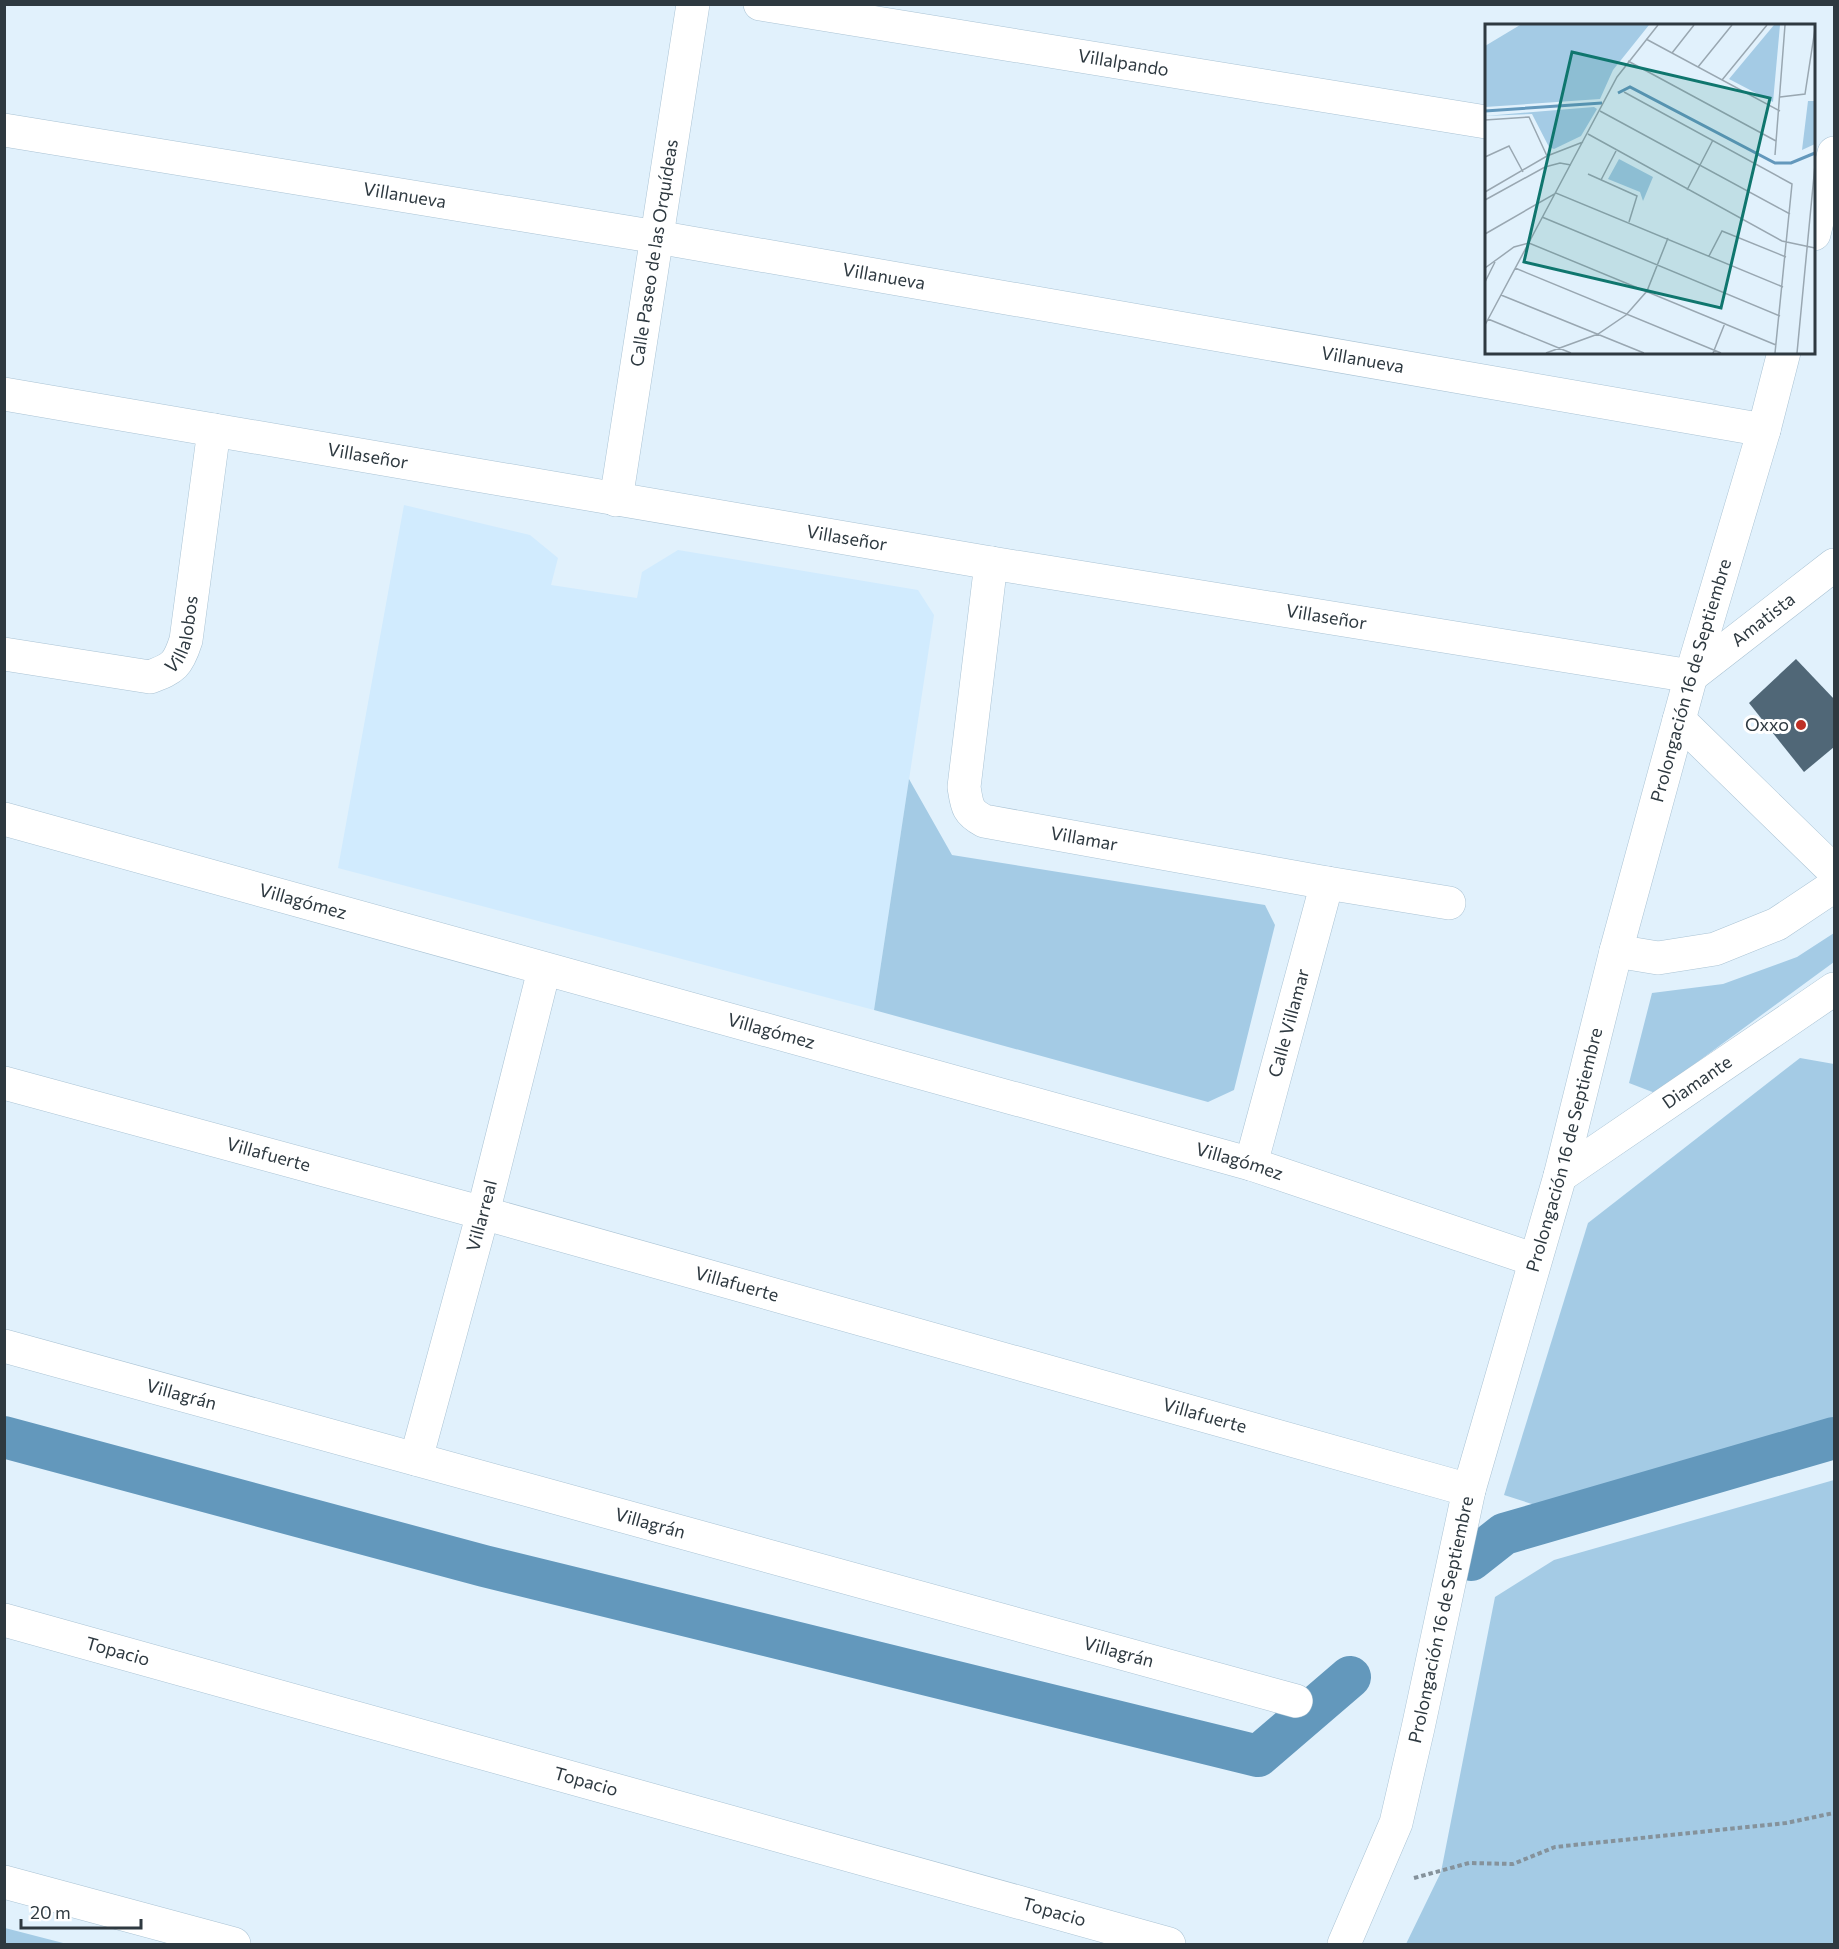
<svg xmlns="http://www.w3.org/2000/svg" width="1839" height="1949" viewBox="0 0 1839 1949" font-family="Commissioner,sans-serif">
	<rect width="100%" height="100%" fill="#e1f1fc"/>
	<polygon fill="#d1ebfe" points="404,505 530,535 558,558 551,585 637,598 642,572 678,550 918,590 934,615 874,1010 338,868"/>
	<g fill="#a4cbe5">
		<polygon points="909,779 952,855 1265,905 1275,925 1234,1090 1208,1102 874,1010"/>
		<polygon points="1834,933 1834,962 1655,1093 1629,1083 1652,993 1723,984 1797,957"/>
		<polygon points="1800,1058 1834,1064 1834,1418 1535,1505 1504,1495 1588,1223"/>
		<polygon points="1834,1480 1834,1944 1406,1944 1441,1872 1495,1597 1554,1560"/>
		<polygon points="4,1928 5,1928 67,1944 5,1944"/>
	</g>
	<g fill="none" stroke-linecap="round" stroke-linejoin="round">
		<g stroke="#6398bc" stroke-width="42">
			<polyline points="4,1437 484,1566 1258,1756 1350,1677"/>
			<polyline points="1471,1560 1504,1534 1834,1438"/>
		</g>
	</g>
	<polygon fill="#506777" points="1796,659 1834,699 1834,747 1804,772 1749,703"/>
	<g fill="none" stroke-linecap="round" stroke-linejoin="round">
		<g stroke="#aac3d4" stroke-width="34">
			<g id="minor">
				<path id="s1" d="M760,4l726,118"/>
				<path id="s2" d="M4,130l653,107 1107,193"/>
				<polyline points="1814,234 1834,153"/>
				<path id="s3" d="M4,394l987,169 700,113 143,-111"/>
				<path id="s4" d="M616,500l77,-496"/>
				<path id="s5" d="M991,563l-27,224c3,19 3,25 20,34l343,62 122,20"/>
				<path id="s6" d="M4,654l146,23c24,-9 28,-12 36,-37l28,-210"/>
				<polyline points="1679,720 1834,871"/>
				<path id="s7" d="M4,819l1247,345 284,96"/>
				<polyline points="1616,951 1658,958 1715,949 1777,924 1834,886"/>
				<path id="s8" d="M4,1083l479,130 986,277"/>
				<path id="s9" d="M1251,1164l76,-281"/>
				<path id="s10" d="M1560,1176l274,-187"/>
				<path id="s11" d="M4,1346l1292,355"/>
				<path id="s12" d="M416,1459l67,-246 61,-243"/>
				<path id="s13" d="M4,1620l1165,324"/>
				<polyline points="4,1882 234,1944"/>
				<path id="s14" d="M1344,1944l52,-121 22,-95 51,-238 91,-314 56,-225 75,-275 73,-246 20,-78"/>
			</g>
		</g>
		<polyline stroke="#85929b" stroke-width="4" stroke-dasharray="4.5 3" stroke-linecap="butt" points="1414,1878 1469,1863 1513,1864 1555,1847 1786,1823 1834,1813"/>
		<use href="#minor" stroke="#fff" stroke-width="33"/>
	</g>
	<circle fill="#be3025" stroke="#fff" stroke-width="2" cx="1801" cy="725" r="6"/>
	<g text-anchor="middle" stroke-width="6" stroke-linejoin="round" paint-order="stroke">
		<g font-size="18" fill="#2e3940" stroke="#fff">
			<text dy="6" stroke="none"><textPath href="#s1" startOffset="368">Villalpando</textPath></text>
			<text dy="6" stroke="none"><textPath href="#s2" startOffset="406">Villanueva</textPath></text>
			<text dy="6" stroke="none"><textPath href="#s4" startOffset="250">Calle Paseo de las Orquídeas</textPath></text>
			<text dy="6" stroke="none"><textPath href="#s2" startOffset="892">Villanueva</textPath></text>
			<text dy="6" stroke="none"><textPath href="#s2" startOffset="1378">Villanueva</textPath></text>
			<text dy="6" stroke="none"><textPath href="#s3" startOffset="369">Villaseñor</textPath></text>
			<text dy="6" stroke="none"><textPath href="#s3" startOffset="855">Villaseñor</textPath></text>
			<text dy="6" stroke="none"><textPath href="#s3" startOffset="1341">Villaseñor</textPath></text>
			<text dy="6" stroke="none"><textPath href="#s3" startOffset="1802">Amatista</textPath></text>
			<text dy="6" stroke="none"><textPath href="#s6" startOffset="207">Villalobos</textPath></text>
			<text dy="6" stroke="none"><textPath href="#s14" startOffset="1312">Prolongación 16 de Septiembre</textPath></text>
			<text dy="6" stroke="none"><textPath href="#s5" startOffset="369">Villamar</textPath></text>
			<text dy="6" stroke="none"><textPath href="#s7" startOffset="310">Villagómez</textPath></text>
			<text dy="6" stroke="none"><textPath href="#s9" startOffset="146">Calle Villamar</textPath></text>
			<text dy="6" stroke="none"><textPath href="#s7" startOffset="796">Villagómez</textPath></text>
			<text dy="6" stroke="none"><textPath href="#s10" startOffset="166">Diamante</textPath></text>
			<text dy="6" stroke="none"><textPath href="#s14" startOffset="826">Prolongación 16 de Septiembre</textPath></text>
			<text dy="6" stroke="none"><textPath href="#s8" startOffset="274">Villafuerte</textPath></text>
			<text dy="6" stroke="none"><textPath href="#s7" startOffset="1282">Villagómez</textPath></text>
			<text dy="6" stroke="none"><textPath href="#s12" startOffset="252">Villarreal</textPath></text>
			<text dy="6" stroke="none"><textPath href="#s8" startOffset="760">Villafuerte</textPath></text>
			<text dy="6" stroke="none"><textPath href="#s11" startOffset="184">Villagrán</textPath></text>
			<text dy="6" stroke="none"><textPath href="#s8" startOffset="1246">Villafuerte</textPath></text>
			<text dy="6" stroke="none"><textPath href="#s11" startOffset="670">Villagrán</textPath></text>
			<text dy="6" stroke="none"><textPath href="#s14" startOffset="340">Prolongación 16 de Septiembre</textPath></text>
			<text dy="6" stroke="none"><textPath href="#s13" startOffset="118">Topacio</textPath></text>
			<text dy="6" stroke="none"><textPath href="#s11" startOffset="1156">Villagrán</textPath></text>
			<text dy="6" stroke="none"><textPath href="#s13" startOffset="604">Topacio</textPath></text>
			<text dy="6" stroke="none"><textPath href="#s13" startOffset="1090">Topacio</textPath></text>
		</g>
		<g font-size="18" fill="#2e3940" stroke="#fff" text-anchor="end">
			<text x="1789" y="731">Oxxo</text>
		</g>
	</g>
	<g transform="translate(1485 24)">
		<rect width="330" height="330" fill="#e1f1fc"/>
		<path d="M35,1h129l-36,45 -13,29 -115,8v-61zM289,1h6l-7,77 -44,-23zM323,77h7v43l-13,6zM109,83l3,2 -16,27 -27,13 -5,-2 -17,-33 -47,2zM134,135l34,18 -10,24 -3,-9 -32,-13z" fill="#a4cbe5"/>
		<path fill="none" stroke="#6398bc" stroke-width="3" d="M133,69l12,-6 145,76h16l24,-10M0,87l117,-8"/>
		<path fill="none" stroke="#99a7b1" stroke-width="1.5" d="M161,15l134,72M187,29l22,-28M143,37l148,80M213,43l34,-42M237,56l45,-55M139,68l168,92 -17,169M295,73l25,-3 10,-65M115,87l190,103M0,96l44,-3 18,39M103,110l194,107 33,7M290,131l10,-130M0,133l24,-11 14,26M103,150l49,22 -8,26M116,156l15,-29M202,166l26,-50M0,168l62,-36 36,-14M0,176l60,-33 15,-4 11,2M57,193l238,99M0,210l71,-41 227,94M224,232l13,-25 64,26M0,244l29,-21 15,-4 247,102M30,244l206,85M0,258l10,-20M16,271l143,58M3,295l83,34M0,301l132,-248 41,-52M61,329l52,-19 28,-19 21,-24 21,-53M228,329l12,-30M312,329l18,-188"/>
		<path fill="#0f766e" fill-opacity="0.15" stroke="#0f766e" stroke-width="3" d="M87,28l198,46 -49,210 -197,-46z"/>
		<rect width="330" height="330" fill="none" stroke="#2e3940" stroke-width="3"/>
	</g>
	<rect width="1839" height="1949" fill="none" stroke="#2e3940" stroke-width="12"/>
	<path d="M21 1919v9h120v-9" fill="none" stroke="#2e3940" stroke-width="3"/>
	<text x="30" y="1919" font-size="18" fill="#2e3940" stroke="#ffffff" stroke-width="4.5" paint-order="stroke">20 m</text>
</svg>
